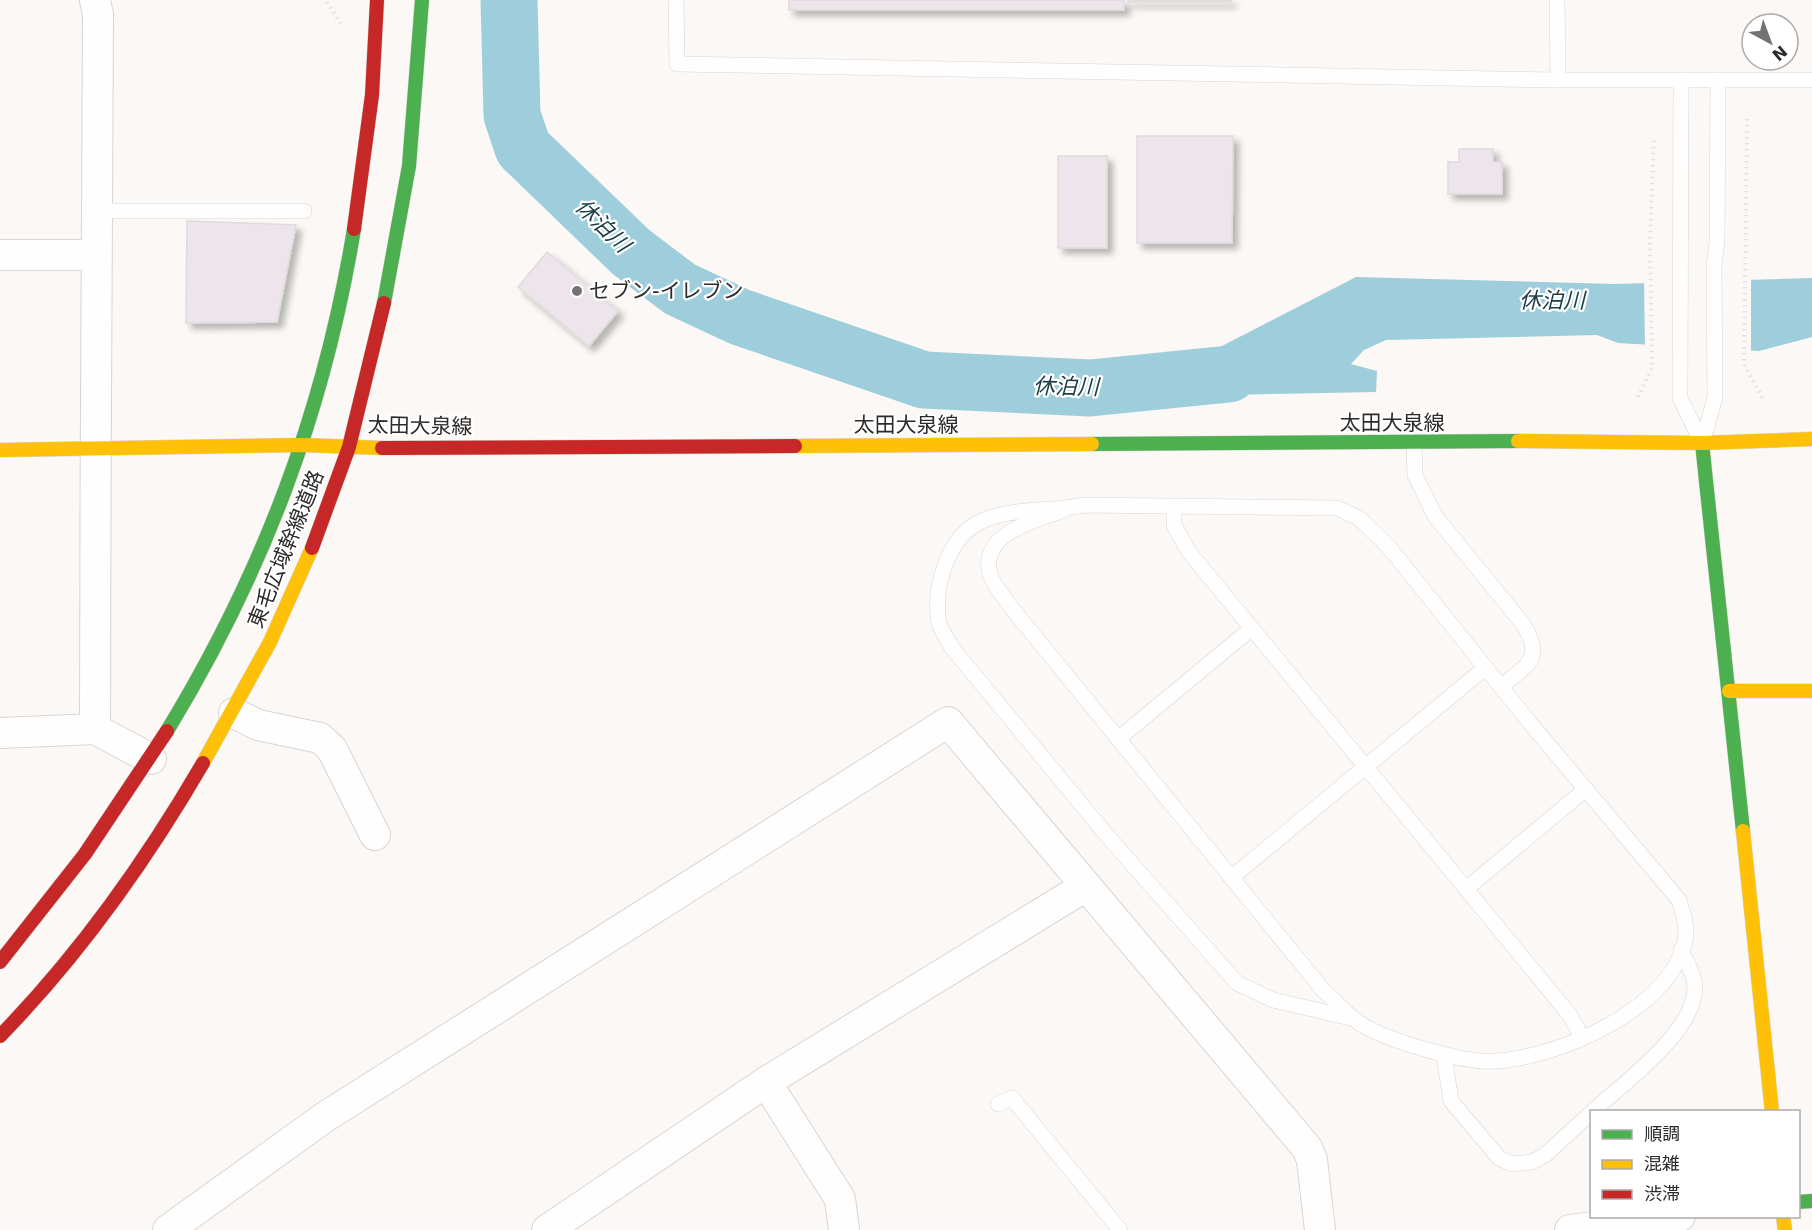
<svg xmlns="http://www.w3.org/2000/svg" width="1812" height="1230" viewBox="0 0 1812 1230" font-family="'DejaVu Sans','Noto Sans JP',sans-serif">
	<defs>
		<filter id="shadow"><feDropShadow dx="5.5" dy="5.5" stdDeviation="3" flood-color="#0004"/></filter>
	</defs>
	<rect width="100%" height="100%" fill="#fbf8f5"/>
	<polygon fill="#9ecddc" points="1356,277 1615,284 1812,278 1812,337 1759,351 1618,343 1597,335 1386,340 1364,350 1351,364 1377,371 1376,392 1173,396 1152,382"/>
	<polygon fill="#fbf8f5" points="1751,276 1751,353 1645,348 1644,280"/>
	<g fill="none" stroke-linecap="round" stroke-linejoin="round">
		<polyline stroke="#9ecddc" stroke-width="57" points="509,0 512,115 523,148 631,252 680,289 740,317 924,380 1090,388 1229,374"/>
	</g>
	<g fill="#eee5ec" stroke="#dedcdb" stroke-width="1.5" filter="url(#shadow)">
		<rect x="789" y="0" width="335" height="10"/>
		<rect x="1128" y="0" width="103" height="2"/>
		<polygon points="1137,136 1233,136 1232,243 1137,243"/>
		<polygon points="1459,149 1493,149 1493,162 1502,162 1502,194 1448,194 1448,162 1459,162"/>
		<rect x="1058" y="156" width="49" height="92"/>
		<polygon points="187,221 296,225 277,322 186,323"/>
		<polygon points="547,252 618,311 589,346 518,287"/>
	</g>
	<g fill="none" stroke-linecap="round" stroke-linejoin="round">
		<g stroke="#d8d5d3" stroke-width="16">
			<g id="lane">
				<polyline points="676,0 677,64 1558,80 1812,80"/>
				<polyline points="1557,0 1558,80"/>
				<polyline points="1681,80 1680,398 1702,443"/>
				<polyline points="96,211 304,211"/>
				<polyline points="1702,443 1715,398 1714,267 1717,242 1718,80"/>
				<path d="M1414,444l1,31 20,41 88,108c22,36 4,40 -22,63"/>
				<polyline points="1174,507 1174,525 1189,552 1569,1014 1582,1037"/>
				<path d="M1064,510c-27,10 -85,23 -74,64 3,11 14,22 20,32l313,384c13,11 26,28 41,36 27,15 88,33 118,35 65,4 201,-54 204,-130 0,-10 -4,-21 -7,-31l-149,-177 -142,-177 -29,-28 -22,-10 -253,-3c-33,7 -69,2 -100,15 -37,15 -51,68 -45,103 2,8 9,17 13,25l158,191 127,144 36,17 82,19"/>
				<polyline points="1118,739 1252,628"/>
				<polyline points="1231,878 1485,668"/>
				<polyline points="1466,889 1586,789"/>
				<polyline points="1444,1056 1451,1101 1499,1158 1512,1164 1532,1162 1545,1155 1592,1112"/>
				<polyline points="998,1104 1012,1098 1120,1230"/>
				<path d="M1592,1112c30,-28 112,-86 102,-132 -2,-10 -9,-20 -13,-30"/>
			</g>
		</g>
		<g stroke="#d8d5d3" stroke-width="32">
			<g id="street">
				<polyline points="0,255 94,255"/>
				<polyline points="234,713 258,725 320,738 332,749 375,835"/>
				<path d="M95,729c1,-238 0,-476 3,-714l-3,-15"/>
				<polyline points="0,733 95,729 151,759"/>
				<polyline points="766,1082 840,1199 844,1230"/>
				<polyline points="168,1230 325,1117 948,722 1307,1148 1312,1160 1320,1230"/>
				<polyline points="547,1230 766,1082 1086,886"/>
				<polyline points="1570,1230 1680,1216"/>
			</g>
		</g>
		<g stroke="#d8d5d3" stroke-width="15">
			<g id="fast">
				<polyline points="384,303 409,166 422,0"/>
				<polyline points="1702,443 1743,831"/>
				<polyline points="1092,444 1518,441"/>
				<path d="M167,731c96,-158 157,-319 187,-502"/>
				<polyline points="1798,1202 1812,1201"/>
			</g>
		</g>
		<g stroke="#d8d5d3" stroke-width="15">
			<g id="slow">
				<polyline points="1518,441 1702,443 1812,439"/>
				<polyline points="795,446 1092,444"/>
				<polyline points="0,450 303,445 382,448"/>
				<polyline points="1729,691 1812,691"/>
				<polyline points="203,763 270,642 312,548"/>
				<polyline points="1743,831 1772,1112"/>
				<polyline points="1783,1216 1785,1230"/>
			</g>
		</g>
		<g stroke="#d8d5d3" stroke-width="15">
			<g id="jam">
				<polyline points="354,229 372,95 377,0"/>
				<polyline points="382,448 795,446"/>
				<polyline points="312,548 349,447 384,303"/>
				<polyline points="0,962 85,854 167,731"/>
				<path d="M0,1036c80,-82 146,-175 203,-273"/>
			</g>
		</g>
		<g stroke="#e2e2e1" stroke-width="4" stroke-dasharray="1.5 4.5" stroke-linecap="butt">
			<polyline points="327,2 342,26"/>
			<polyline points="1747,119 1744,364 1763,399"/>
			<polyline points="1638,397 1652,368 1650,242 1654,137"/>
		</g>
		<use href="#lane" stroke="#fefefe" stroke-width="15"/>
		<use href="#street" stroke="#fefefe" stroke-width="30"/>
		<use href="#fast" stroke="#4caf50" stroke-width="14"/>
		<use href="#slow" stroke="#ffc107" stroke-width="14"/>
		<use href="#jam" stroke="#c62828" stroke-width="14"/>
	</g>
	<circle fill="#757371" stroke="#fff" stroke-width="2" cx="577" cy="291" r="6"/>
	<g text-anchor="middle" stroke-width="4.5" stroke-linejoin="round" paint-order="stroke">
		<g font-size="21" fill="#2d2b2a" stroke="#fff" text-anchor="start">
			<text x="589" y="298">セブン-イレブン</text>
		</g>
		<g font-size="21" fill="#2d2b2a" stroke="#fff">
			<text x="1392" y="430">太田大泉線</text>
			<text x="906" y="432">太田大泉線</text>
			<text transform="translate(420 426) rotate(1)" y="7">太田大泉線</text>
			<text transform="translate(286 549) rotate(-68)" y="7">東毛広域幹線道路</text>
		</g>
		<g font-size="22" font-style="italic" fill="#1b3c46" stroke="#fff">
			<text transform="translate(603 225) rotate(44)" y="8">休泊川</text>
			<text x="1552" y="308">休泊川</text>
			<text transform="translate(1066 386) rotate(1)" y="8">休泊川</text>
		</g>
	</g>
	<rect x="1590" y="1110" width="210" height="108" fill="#ffffff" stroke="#abaaaa" stroke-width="1.5"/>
	<rect x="1602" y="1130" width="30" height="9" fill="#4caf50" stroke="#abaaaa" stroke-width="1.5"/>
	<text x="1644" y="1140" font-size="18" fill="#2d2b2a">順調</text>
	<rect x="1602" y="1160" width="30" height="9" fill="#ffc107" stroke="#abaaaa" stroke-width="1.5"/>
	<text x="1644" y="1170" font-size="18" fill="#2d2b2a">混雑</text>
	<rect x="1602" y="1190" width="30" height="9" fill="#c62828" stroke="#abaaaa" stroke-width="1.5"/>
	<text x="1644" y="1200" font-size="18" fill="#2d2b2a">渋滞</text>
	<g transform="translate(1770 42) rotate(139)"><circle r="28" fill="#ffffff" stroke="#abaaaa" stroke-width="1.5"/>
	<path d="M0-4.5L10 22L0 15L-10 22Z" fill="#757371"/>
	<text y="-9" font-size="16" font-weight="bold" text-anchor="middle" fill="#2d2b2a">N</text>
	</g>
</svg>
